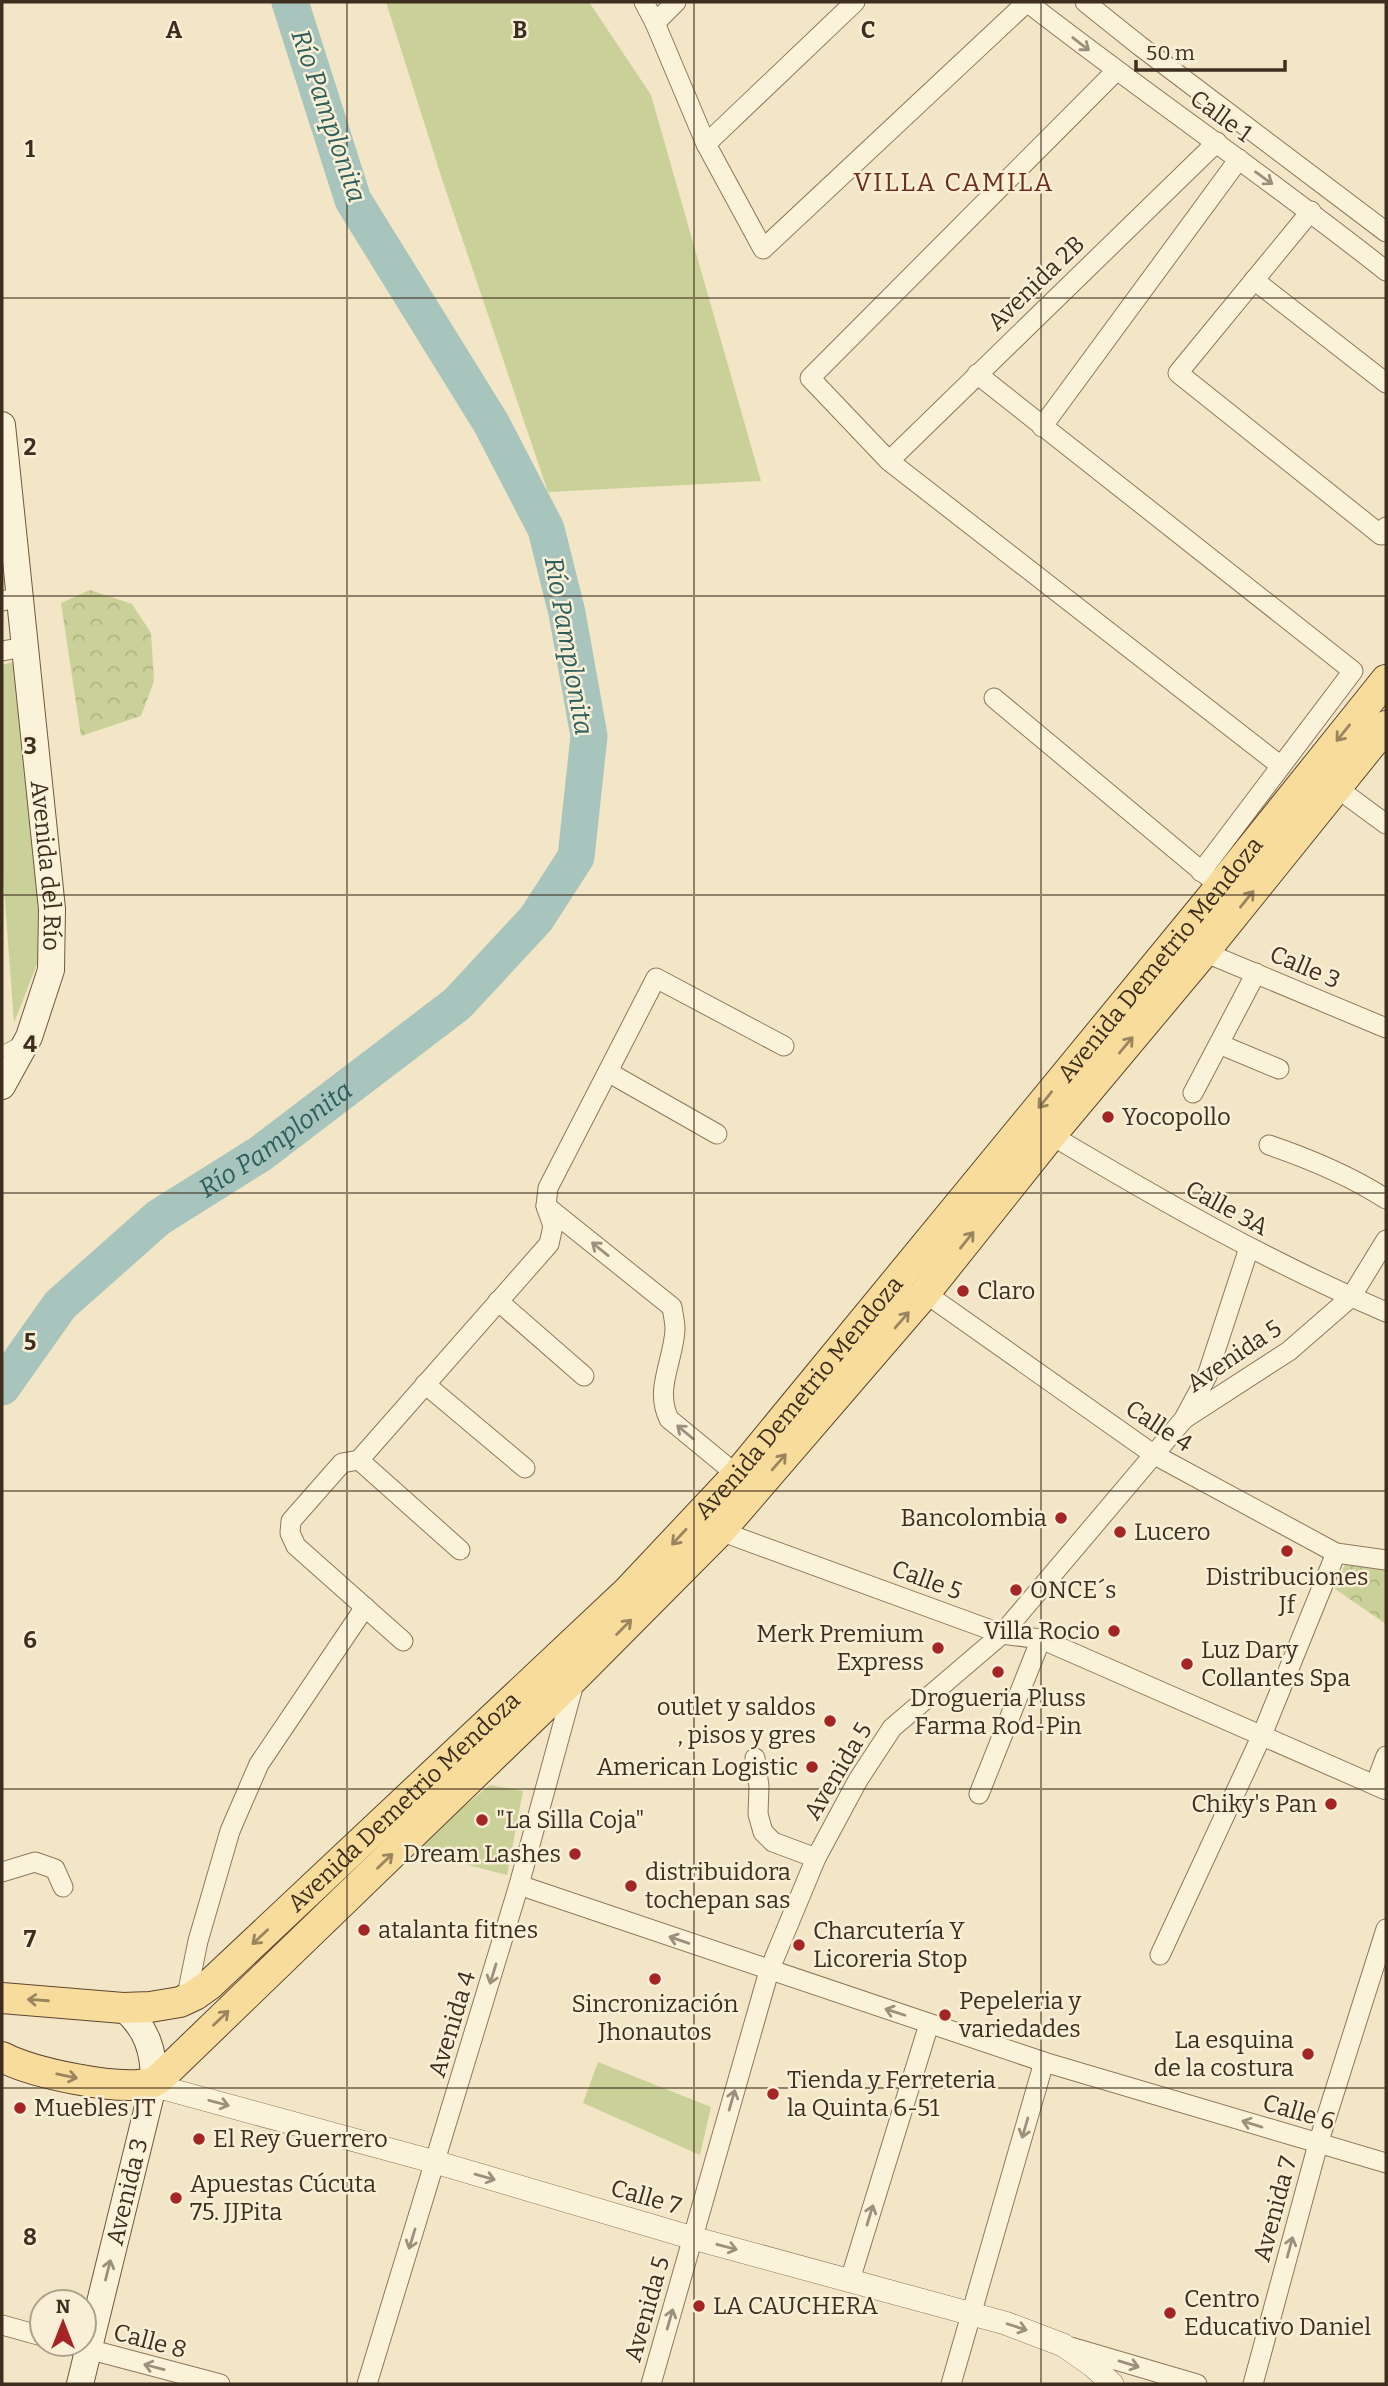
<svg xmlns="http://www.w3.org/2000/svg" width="1388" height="2386" viewBox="0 0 1388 2386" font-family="Bitter,serif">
	<defs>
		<pattern id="forest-crowns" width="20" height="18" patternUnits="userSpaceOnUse" patternTransform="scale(1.75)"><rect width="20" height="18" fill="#cad198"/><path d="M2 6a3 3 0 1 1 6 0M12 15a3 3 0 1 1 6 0" fill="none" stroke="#afb483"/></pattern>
	</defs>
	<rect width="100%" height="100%" fill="#f2e6c6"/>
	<g fill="#cad198">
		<polygon points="386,2 589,2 651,95 761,481 548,492 442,179"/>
		<polygon points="21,660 44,946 14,1023 2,862 2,665"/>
		<polygon points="490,1785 523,1791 507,1875 410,1850"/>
		<polygon points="598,2062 711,2107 700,2155 583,2103"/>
	</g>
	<g fill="url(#forest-crowns)">
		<polygon points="90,590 132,604 151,633 154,681 141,716 81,736 61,603"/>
		<polygon points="1347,1559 1386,1567 1386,1624 1335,1589"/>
	</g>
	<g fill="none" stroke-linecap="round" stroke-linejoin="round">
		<path stroke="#a8c5bd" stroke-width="37" id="s1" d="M2,1387l58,-82 98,-87 102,-64 197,-150 79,-85 40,-62 13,-121 -22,-123 -21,-84 -55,-106 -138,-223 -63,-198"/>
		<g stroke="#8f775a" stroke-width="11">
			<polyline id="service" points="2,1051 20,1042"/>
		</g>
		<g stroke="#8f775a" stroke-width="21">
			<g id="minor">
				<polyline points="644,2 655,23 706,144 763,249 1027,2"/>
				<path d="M1027,2c118,92 242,176 359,269"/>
				<polyline points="1085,2 1140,46 1386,232"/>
				<polyline points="655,23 676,2"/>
				<polyline points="1116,71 810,378 889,461 1281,766"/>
				<polyline points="706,144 855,2"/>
				<polyline points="1311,211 1178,373 1381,535 1386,527"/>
				<polyline points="1254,280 1386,383"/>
				<polyline points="977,374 1353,671 1201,872"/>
				<polyline points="1042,427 1239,159"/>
				<polyline points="889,461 1217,142"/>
				<polyline points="2,601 20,597"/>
				<polyline points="2,651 24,647"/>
				<polyline points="994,698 1211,879"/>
				<polyline points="1337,788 1386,824"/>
				<polyline points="1204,952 1386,1028"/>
				<polyline points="1219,1044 1279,1069"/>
				<polyline points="608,1072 717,1134"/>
				<polyline points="1193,1093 1256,973"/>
				<path d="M1051,1135c109,65 218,127 335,177"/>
				<path d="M1269,1145c41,14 80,30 117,54"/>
				<path d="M546,1206l126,101c1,7 3,15 3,22 -1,31 -21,60 -6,90l68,56"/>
				<polyline points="925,1293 1153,1454 1336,1553 1386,1560"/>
				<polyline points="498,1301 584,1376"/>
				<polyline points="425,1384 525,1468"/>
				<polyline points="1185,1417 1207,1376 1249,1248"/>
				<polyline points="359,1460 460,1550"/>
				<polyline points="720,1531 1002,1634 1041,1639 1386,1790"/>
				<polyline points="403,1641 296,1546 290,1533 291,1521 342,1463 359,1460 549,1244 553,1226 546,1206 548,1188 656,978 784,1046"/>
				<polyline points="755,1758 759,1786 758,1814 763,1832 773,1842 816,1858"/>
				<polyline points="1375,1785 1386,1756"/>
				<polyline points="979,1794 1041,1639"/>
				<polyline points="2,1872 35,1862 55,1869 63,1887"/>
				<polyline points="519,1885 1044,2062 1386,2163"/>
				<polyline points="1160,1955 1262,1735 1336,1553"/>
				<polyline points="186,2000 198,1941 230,1831 259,1764 365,1607"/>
				<polyline points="850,2280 929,2024"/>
				<polyline points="2,2325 42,2336"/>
				<polyline points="69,2344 220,2384"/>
				<polyline points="1071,2347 1197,2384"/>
				<polyline points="367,2384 519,1885 575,1680"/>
				<polyline points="651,2384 769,1971 816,1858 858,1780 892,1728 1002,1634 1184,1419 1289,1351 1351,1297 1386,1240"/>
				<polyline points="951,2384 1044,2062"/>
				<polyline points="1253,2384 1318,2144 1386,1929"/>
			</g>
		</g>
		<g stroke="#8f775a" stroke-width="24">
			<polyline id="tertiary" points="154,2082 167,2089 435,2162 693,2238 1005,2323 1063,2345 1093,2366 1112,2384"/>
		</g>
		<g stroke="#71583d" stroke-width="28">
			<g id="secondary">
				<path id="s2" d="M2,425l50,484 -1,61 -22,67 -27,49"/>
				<path id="s3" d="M80,2384l74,-302c0,-31 -7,-54 -31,-74"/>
			</g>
		</g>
		<g stroke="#5d452e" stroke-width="32">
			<g id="primary">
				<path id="s4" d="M2,1998l121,10 27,-1 30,-5 15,-7 14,-10 418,-393 110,-117 483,-588 166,-207"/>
				<path d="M2,2057c31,16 115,34 149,26 5,-1 8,-5 13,-9l412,-398 144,-145 205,-238 126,-158 153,-183 182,-226"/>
			</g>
		</g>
		<use href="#service" stroke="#fbf2da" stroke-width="10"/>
		<use href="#minor" stroke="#fbf2da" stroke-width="19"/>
		<use href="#tertiary" stroke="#fbf2da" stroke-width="23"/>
		<use href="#secondary" stroke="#fbf2da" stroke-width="26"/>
		<use href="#primary" stroke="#f7dc9c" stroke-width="30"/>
	</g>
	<defs><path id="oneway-shaft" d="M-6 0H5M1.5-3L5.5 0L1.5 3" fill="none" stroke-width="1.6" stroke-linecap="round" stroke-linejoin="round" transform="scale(1.75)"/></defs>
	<g stroke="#9c907c">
		<use href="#oneway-shaft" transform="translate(1081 44) rotate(38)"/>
		<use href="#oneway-shaft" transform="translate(1264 178) rotate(36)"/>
		<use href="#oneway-shaft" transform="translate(600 1249) rotate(-141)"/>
		<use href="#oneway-shaft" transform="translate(685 1432) rotate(-140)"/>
		<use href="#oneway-shaft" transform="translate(679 1940) rotate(-161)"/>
		<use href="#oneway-shaft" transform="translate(493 1974) rotate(107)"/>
		<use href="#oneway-shaft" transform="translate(895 2012) rotate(-162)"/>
		<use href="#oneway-shaft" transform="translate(732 2100) rotate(-74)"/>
		<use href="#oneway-shaft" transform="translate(219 2103) rotate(15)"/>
		<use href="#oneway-shaft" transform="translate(1252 2124) rotate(-163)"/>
		<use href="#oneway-shaft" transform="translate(1025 2128) rotate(106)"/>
		<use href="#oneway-shaft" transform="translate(485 2177) rotate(16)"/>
		<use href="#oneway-shaft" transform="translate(870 2215) rotate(-73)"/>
		<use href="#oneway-shaft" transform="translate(412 2239) rotate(107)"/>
		<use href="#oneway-shaft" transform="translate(727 2247) rotate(15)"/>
		<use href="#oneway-shaft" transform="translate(1290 2247) rotate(-75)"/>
		<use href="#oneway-shaft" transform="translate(108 2270) rotate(-76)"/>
		<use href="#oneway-shaft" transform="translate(670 2319) rotate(-74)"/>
		<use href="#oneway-shaft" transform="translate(1017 2327) rotate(18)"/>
		<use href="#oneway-shaft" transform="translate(1129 2364) rotate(17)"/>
		<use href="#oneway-shaft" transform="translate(154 2367) rotate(-165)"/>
	</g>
	<g stroke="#9a855e">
		<use href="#oneway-shaft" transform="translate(1343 733) rotate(129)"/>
		<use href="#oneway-shaft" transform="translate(1247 899) rotate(-51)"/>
		<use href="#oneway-shaft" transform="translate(1126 1045) rotate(-50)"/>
		<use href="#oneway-shaft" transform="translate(1045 1100) rotate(129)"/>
		<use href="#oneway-shaft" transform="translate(967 1240) rotate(-51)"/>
		<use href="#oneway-shaft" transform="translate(902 1320) rotate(-49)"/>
		<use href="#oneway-shaft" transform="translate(779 1462) rotate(-49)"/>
		<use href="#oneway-shaft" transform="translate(679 1537) rotate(133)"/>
		<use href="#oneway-shaft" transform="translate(624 1627) rotate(-45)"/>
		<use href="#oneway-shaft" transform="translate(385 1861) rotate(-44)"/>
		<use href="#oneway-shaft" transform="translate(260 1937) rotate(137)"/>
		<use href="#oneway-shaft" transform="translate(38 2000) rotate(-176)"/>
		<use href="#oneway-shaft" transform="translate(221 2018) rotate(-44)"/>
		<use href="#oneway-shaft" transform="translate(67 2076) rotate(12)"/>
	</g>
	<path fill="none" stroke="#3e2e1f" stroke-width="2" stroke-opacity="0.55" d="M347,2v2382M694,2v2382M1041,2v2382M2,298h1384M2,596h1384M2,895h1384M2,1193h1384M2,1491h1384M2,1789h1384M2,2088h1384"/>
	<g fill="#a32625" stroke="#f8efd6" stroke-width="2.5">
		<circle cx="1108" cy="1117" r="7"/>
		<circle cx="963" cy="1291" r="7"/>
		<circle cx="1061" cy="1518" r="7"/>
		<circle cx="1120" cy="1532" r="7"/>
		<circle cx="1287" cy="1551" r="7"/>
		<circle cx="1016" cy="1590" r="7"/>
		<circle cx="1114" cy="1631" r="7"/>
		<circle cx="938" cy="1648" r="7"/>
		<circle cx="1187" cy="1664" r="7"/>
		<circle cx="998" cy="1672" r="7"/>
		<circle cx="830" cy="1721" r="7"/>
		<circle cx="812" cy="1767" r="7"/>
		<circle cx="1331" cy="1804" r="7"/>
		<circle cx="482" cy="1820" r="7"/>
		<circle cx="575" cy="1854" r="7"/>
		<circle cx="631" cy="1886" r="7"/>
		<circle cx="364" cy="1930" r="7"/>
		<circle cx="799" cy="1945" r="7"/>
		<circle cx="655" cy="1979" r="7"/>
		<circle cx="945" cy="2015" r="7"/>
		<circle cx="1308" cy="2054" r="7"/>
		<circle cx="773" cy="2094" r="7"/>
		<circle cx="20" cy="2108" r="7"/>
		<circle cx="199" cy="2139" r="7"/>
		<circle cx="176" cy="2198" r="7"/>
		<circle cx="699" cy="2306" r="7"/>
		<circle cx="1170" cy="2313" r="7"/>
	</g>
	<g text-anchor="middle" stroke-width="5" stroke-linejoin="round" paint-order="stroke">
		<g font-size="24" fill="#3e2e1f" stroke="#f8efd6">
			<text transform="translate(1221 116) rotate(36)" y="8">Calle 1</text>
			<text transform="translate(1036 283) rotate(-44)" y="8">Avenida 2B</text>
			<text dy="8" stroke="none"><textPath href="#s2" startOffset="443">Avenida del Río</textPath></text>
			<text dy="8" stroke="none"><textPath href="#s4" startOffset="1614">Avenida Demetrio Mendoza</textPath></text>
			<text transform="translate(1305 967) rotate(23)" y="8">Calle 3</text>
			<text transform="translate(1227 1208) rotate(28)" y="8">Calle 3A</text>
			<text transform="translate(1234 1356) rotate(-34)" y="8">Avenida 5</text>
			<text dy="8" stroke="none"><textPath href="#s4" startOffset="1046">Avenida Demetrio Mendoza</textPath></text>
			<text transform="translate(1159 1426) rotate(33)" y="8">Calle 4</text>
			<text transform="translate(927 1580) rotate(20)" y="8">Calle 5</text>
			<text transform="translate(838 1771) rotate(-59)" y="8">Avenida 5</text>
			<text dy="8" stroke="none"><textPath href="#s4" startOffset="480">Avenida Demetrio Mendoza</textPath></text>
			<text transform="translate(452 2024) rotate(-73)" y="8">Avenida 4</text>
			<text transform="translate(1299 2112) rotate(16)" y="8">Calle 6</text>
			<text dy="8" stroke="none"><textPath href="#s3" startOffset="198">Avenida 3</textPath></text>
			<text transform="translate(646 2197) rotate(16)" y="8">Calle 7</text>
			<text transform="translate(1275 2209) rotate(-75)" y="8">Avenida 7</text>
			<text transform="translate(647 2309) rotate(-74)" y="8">Avenida 5</text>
			<text transform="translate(150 2341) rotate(15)" y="8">Calle 8</text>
		</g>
		<g font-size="24" fill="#3e2e1f" stroke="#f8efd6" text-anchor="start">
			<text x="1122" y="1125">Yocopollo</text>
			<text x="977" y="1299">Claro</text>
			<text x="1047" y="1526" text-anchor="end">Bancolombia</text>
			<text x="1134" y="1540">Lucero</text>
			<text x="1287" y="1585" text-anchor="middle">Distribuciones<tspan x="1287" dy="28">Jf</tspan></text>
			<text x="1030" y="1598">ONCE´s</text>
			<text x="1100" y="1639" text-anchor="end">Villa Rocio</text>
			<text x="924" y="1642" text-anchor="end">Merk Premium<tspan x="924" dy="28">Express</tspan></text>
			<text x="1201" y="1658">Luz Dary<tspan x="1201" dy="28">Collantes Spa</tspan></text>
			<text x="998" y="1706" text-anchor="middle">Drogueria Pluss<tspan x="998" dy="28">Farma Rod-Pin</tspan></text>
			<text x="816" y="1715" text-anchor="end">outlet y saldos<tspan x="816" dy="28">, pisos y gres</tspan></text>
			<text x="798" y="1775" text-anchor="end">American Logistic</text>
			<text x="1317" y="1812" text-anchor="end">Chiky's Pan</text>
			<text x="496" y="1828">"La Silla Coja"</text>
			<text x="561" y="1862" text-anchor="end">Dream Lashes</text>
			<text x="645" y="1880">distribuidora<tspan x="645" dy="28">tochepan sas</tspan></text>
			<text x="378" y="1938">atalanta fitnes</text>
			<text x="813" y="1939">Charcutería Y<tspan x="813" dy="28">Licoreria Stop</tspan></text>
			<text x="959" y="2009">Pepeleria y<tspan x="959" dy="28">variedades</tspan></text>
			<text x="655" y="2012" text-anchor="middle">Sincronización<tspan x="655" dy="28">Jhonautos</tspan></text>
			<text x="1294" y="2048" text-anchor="end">La esquina<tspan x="1294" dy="28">de la costura</tspan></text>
			<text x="787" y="2088">Tienda y Ferreteria<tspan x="787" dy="28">la Quinta 6-51</tspan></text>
			<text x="34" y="2116">Muebles JT</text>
			<text x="213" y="2147">El Rey Guerrero</text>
			<text x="190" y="2192">Apuestas Cúcuta<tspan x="190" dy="28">75. JJPita</tspan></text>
			<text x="1184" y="2307">Centro<tspan x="1184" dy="28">Educativo Daniel</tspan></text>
			<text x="713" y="2314">LA CAUCHERA</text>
		</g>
		<g font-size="26" font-style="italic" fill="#2d5f5d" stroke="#f8efd6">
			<text transform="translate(329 116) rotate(71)" y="9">Río Pamplonita</text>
			<text transform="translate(569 646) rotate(80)" y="9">Río Pamplonita</text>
			<text dy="9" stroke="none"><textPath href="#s1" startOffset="373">Río Pamplonita</textPath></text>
		</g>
		<g font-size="26" letter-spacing="2" fill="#6e2e1a" stroke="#f8efd6">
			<text x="954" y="191">VILLA CAMILA</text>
		</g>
	</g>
	<g font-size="23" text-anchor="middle" font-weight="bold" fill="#3e2e1f" stroke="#f8efd6" stroke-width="5" stroke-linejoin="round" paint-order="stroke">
		<text x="174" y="38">A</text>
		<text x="520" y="38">B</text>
		<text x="868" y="38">C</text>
		<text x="30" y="157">1</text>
		<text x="30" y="455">2</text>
		<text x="30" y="754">3</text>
		<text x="30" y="1052">4</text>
		<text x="30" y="1350">5</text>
		<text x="30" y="1648">6</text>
		<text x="30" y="1947">7</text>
		<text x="30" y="2245">8</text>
	</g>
	<rect width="1388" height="2386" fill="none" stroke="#3e2e1f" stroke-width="7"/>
	<g transform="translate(63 2323)"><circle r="33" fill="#f8efd6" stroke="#aea28d" stroke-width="2"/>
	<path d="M0-5L12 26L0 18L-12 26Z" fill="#a32625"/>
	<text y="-10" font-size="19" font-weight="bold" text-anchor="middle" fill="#3e2e1f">N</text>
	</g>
	<path d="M1136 60v10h149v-10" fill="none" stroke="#3e2e1f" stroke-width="3.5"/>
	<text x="1146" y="60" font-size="21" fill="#3e2e1f" stroke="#f8efd6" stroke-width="5" paint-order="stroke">50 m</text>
</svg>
